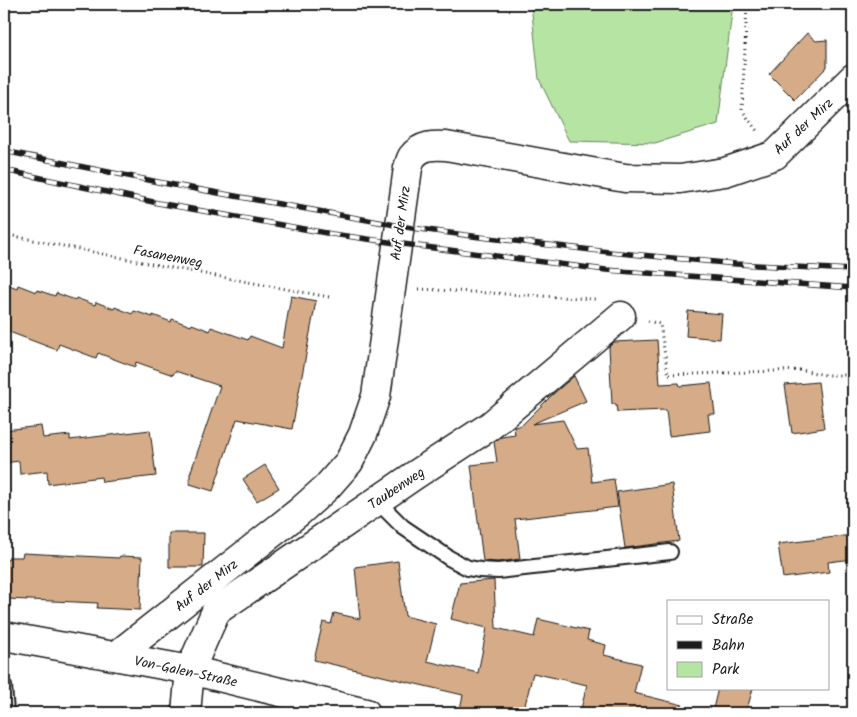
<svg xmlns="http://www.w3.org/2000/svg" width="857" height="717" viewBox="0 0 857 717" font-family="Kalam,sans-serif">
	<rect width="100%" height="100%" fill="#fff"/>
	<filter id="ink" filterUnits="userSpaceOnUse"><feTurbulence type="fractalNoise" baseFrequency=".02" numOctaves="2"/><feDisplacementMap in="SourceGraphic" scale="10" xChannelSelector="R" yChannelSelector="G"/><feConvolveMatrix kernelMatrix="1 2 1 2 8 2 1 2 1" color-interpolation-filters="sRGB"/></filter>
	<g filter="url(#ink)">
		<polygon fill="#b5e4a3" stroke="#688060" points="531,4 733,4 718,124 655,143 569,141 539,79"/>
		<g fill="#d5ac87" stroke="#1c1c1c">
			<polygon points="807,33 816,41 827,40 827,67 795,100 769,74"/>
			<polygon points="4,283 17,288 18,285 36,292 37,290 55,296 56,293 75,300 76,298 95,305 96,302 114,309 115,307 132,314 134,311 153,317 153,315 171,322 172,319 191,326 192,324 210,331 211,327 248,340 250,336 282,348 291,296 316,301 292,429 237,419 213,491 190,484 190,474 220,386 175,371 173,375 136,362 135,367 98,353 96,358 59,344 57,350 4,330"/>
			<polygon points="688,311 722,314 720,339 686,336"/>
			<polygon points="657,340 660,384 679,383 680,386 711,383 715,414 708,414 710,431 669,436 666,410 617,412 616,404 612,404 609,347 614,342"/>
			<polygon points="574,376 586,401 532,424 563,420 577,449 588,448 592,482 614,479 618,507 515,519 520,559 498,562 483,561 471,465 497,462 494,442 501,437 515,435 514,427 522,425 553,394"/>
			<polygon points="818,382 824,428 792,433 785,385"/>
			<polygon points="41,426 43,438 70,435 70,440 150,430 156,476 102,482 101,477 48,484 47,471 20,474 19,461 4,463 4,430"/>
			<polygon points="265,465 279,488 257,501 243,479"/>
			<polygon points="672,484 679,541 625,548 617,492"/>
			<polygon points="169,533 204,533 203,567 169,567"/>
			<polygon points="853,535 853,559 828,562 829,572 783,578 778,544"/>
			<polygon points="23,553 119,558 120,556 142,557 140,610 97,608 98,603 7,599 7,586 4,586 4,560 8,560 9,557 22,557"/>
			<polygon points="398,561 405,616 436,624 427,661 478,673 487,628 451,619 460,583 494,580 496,628 534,637 538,619 589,631 587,640 606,645 604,655 641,664 634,693 683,705 682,713 580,713 587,685 533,673 523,713 478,713 460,709 463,695 314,660 323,622 331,624 334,613 360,619 355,567"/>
			<polygon points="718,688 753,688 746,713 712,713"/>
		</g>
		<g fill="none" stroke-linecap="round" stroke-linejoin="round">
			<g stroke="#1c1c1c" stroke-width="18">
				<g id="service">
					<polyline points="377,501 403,527 449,558 468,568 480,570 498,571 670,552"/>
					<polyline points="4,686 6,713"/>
				</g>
			</g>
			<g stroke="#1c1c1c" stroke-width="31">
				<g id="minor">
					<polyline points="4,636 190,670 366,713"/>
					<path d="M116,656l183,-144 27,-24 23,-26 14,-28 13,-38 32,-228c1,-3 2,-8 4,-11 9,-12 22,-12 34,-11l179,32 55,1 45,-7 50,-17 78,-77"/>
					<polyline points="186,713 190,670 216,611 415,475 490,426 621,316"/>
				</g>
			</g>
			<g stroke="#1c1c1c" stroke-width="3" stroke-dasharray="1 4" stroke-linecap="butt">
				<polyline points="747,4 742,110 757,131"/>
				<polyline points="4,234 157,265 329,297"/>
				<polyline points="419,289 595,299"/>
				<polyline points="648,321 660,324 668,375 802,370 825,375 853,375"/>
			</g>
			<use href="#service" stroke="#fff" stroke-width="14"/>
			<use href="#minor" stroke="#fff" stroke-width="28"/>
			<g stroke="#1c1c1c" stroke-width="5.5">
				<g id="rail">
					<polyline points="4,151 163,183 412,228 480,237 609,252 736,264 853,270"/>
					<polyline points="4,170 158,203 332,234 410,245 606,270 853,288"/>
				</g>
			</g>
			<use href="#rail" stroke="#fff" stroke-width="4" stroke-dasharray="11" stroke-linecap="butt"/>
		</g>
	</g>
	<g text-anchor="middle" stroke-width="4" stroke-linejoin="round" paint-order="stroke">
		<g font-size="14" fill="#1c1c1c" stroke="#fff">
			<text transform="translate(803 126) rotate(-43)" y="5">Auf der Mirz</text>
			<text transform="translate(400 223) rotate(-82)" y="5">Auf der Mirz</text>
			<text transform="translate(168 256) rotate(11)" y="5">Fasanenweg</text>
			<text transform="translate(396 488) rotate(-34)" y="5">Taubenweg</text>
			<text transform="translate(206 585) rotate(-38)" y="5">Auf der Mirz</text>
			<text transform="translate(186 671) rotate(12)" y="5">Von-Galen-Straße</text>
		</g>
	</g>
	<rect width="857" height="717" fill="none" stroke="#fff" stroke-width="20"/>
	<rect x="10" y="10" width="837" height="697" fill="none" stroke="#1c1c1c" stroke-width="2" filter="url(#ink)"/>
	<rect x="667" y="600" width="162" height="90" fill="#ffffff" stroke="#a4a4a4"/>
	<rect x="677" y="616" width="25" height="8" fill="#ffffff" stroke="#a4a4a4"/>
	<text x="712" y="624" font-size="15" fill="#1c1c1c">Straße</text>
	<rect x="677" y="641" width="25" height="8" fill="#1c1c1c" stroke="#a4a4a4"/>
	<text x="712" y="650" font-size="15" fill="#1c1c1c">Bahn</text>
	<rect x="677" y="662" width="25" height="15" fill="#b5e4a3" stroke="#a4a4a4"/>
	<text x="712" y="674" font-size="15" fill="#1c1c1c">Park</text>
</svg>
